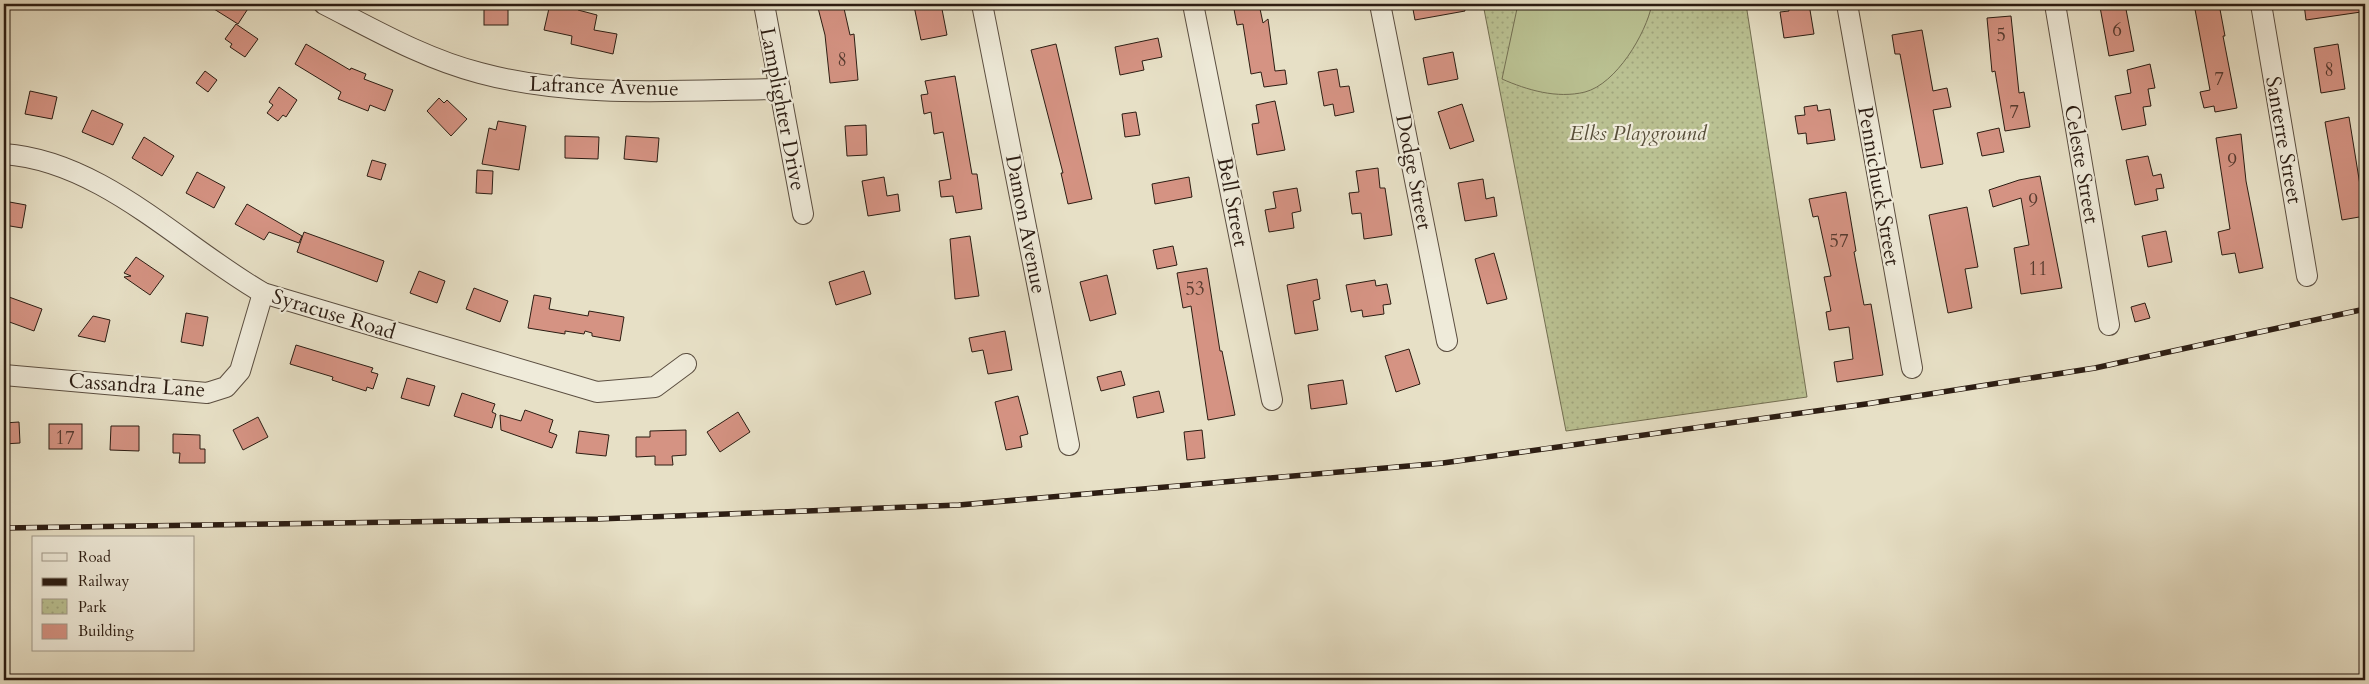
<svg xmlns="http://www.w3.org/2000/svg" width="2369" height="684" viewBox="0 0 2369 684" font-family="Cardo,serif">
	<defs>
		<pattern id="park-dots" width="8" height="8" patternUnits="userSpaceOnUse" patternTransform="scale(1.25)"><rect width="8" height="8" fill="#bac192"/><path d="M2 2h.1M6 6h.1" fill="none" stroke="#a0a57d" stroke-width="1.8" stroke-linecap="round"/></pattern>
	</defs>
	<rect width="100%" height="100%" fill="#e7e0c6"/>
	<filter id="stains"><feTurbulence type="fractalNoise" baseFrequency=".004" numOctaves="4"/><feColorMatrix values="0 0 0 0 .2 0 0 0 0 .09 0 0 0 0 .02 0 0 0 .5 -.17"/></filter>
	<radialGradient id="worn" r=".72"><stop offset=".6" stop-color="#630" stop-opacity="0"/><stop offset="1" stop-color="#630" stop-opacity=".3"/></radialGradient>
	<polygon fill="url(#park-dots)" stroke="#736f52" points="1483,4 1746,4 1807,397 1566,431"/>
	<path fill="#bac192" stroke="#736f52" d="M1518,4h134c-6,30 -36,80 -67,88 -28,7 -58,-2 -83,-13z"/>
	<g fill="#d59383" stroke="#2c1d13">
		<polygon points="206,4 251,4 238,24"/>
		<rect x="484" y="4" width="24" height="21"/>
		<polygon points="550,4 579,4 578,10 597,15 594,30 617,34 613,54 571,44 572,36 544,30"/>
		<polygon points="817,4 843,4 850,35 854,34 858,80 830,83 825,35"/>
		<polygon points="923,4 941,4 947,35 921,40 914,6"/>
		<polygon points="1233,4 1259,4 1263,23 1268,19 1275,71 1285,70 1287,84 1264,87 1261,72 1251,74 1243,24 1237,25"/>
		<polygon points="1412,4 1464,4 1465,11 1415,20"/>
		<polygon points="1788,4 1809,4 1814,34 1784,38 1780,12 1789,11"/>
		<polygon points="2114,4 2125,4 2134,51 2109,56 2100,7"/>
		<polygon points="2194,4 2219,4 2225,36 2223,36 2237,108 2215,112 2214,106 2204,108 2200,92 2210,90"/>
		<polygon points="2304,4 2361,4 2361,12 2306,20"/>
		<polygon points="2011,16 2019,93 2024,92 2030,127 2005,131 1995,71 1992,72 1987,18"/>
		<polygon points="236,24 258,39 245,57 230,47 232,44 225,39"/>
		<polygon points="1922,30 1933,91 1947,88 1951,107 1933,110 1943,164 1921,168 1900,54 1895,54 1892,35"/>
		<polygon points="1158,38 1162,57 1142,61 1144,70 1120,75 1115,47"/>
		<polygon points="306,44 350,70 351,68 366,74 364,79 393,90 385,111 370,105 368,111 338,99 341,92 295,64"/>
		<polygon points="1056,44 1092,199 1068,204 1061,173 1063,173 1031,50"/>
		<polygon points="2338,44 2345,89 2321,93 2314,48"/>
		<polygon points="1453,52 1458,79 1428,85 1423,58"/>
		<polygon points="2150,64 2155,88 2148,89 2151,106 2143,107 2146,125 2122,130 2115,96 2131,93 2127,70"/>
		<polygon points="1337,69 1340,87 1349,86 1354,112 1335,116 1333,104 1324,106 1318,72"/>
		<polygon points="205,71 217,80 208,92 196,83"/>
		<polygon points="955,76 972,174 977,174 982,209 956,213 953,196 941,197 939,181 951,179 943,132 934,134 931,112 924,114 921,95 928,94 925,81"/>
		<polygon points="279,87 297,100 286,117 283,115 278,121 267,113 273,105 269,102"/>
		<polygon points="30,91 57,97 52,119 25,114"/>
		<polygon points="439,98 444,103 447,100 467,119 451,136 427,111"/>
		<polygon points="1275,101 1285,150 1257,155 1252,124 1259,123 1256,105"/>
		<polygon points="1462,104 1474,141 1450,149 1438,112"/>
		<polygon points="1817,105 1818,111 1830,109 1835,140 1807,144 1806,133 1798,134 1795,116 1805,115 1804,107"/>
		<polygon points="92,110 123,124 113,145 82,132"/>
		<polygon points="1136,112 1140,135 1125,137 1122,114"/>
		<polygon points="2349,117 2365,216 2342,220 2325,122"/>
		<polygon points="498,121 526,126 519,170 482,164 489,128 496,130"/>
		<polygon points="866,125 867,155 847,156 845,126"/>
		<polygon points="1999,128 2004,152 1982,156 1977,133"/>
		<polygon points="2241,134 2246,181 2263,268 2239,273 2235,253 2222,255 2218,232 2230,229 2216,138"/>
		<polygon points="565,136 599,137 598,159 565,158"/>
		<polygon points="626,136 659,138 657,162 624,159"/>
		<polygon points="144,137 174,156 162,176 132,158"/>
		<polygon points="2148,156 2153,176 2161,174 2164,188 2156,189 2158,200 2135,205 2126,160"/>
		<polygon points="372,160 386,164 381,180 367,176"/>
		<polygon points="1378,168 1380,188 1385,188 1392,235 1364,239 1361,213 1352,214 1349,193 1359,192 1356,171"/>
		<polygon points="477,170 493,171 492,194 476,193"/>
		<polygon points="197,172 225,187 214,208 186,193"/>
		<polygon points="2040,176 2062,288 2021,294 2014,248 2029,245 2021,198 1993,207 1989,190 2019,180"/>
		<polygon points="884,177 887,196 898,194 900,211 868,216 862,181"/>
		<polygon points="1189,177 1192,197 1155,204 1152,184"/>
		<polygon points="1483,179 1486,199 1494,197 1497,216 1465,221 1458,183"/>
		<polygon points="1297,188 1301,211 1292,213 1294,228 1269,232 1265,210 1276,208 1273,192"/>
		<polygon points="1846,192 1856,251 1854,252 1864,305 1871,304 1883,375 1837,382 1834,362 1853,359 1849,327 1829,330 1826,312 1831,311 1824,277 1831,276 1818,216 1813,217 1809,199"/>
		<polygon points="4,201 26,205 22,228 4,225"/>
		<polygon points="247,204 302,236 299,243 269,232 264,240 235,224"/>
		<polygon points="1967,207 1978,267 1965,269 1972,308 1948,313 1929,215"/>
		<polygon points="2166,231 2172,262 2148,267 2142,236"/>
		<polygon points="304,232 384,261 377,282 297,252"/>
		<polygon points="970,236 979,296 955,299 950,239"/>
		<polygon points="1173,246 1177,265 1157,269 1153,250"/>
		<polygon points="1494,253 1507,299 1487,304 1475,259"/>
		<polygon points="136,257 164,276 150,295 124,277 131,276 124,273"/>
		<polygon points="1207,268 1220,351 1222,351 1235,415 1208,420 1191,306 1183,308 1177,273"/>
		<polygon points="419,271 445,281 437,303 410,293"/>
		<polygon points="864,271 871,294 836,305 829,282"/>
		<polygon points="1107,275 1116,314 1090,321 1080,282"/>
		<polygon points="1317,279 1320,299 1313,301 1318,330 1295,334 1287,285"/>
		<polygon points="1375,280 1376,286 1387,284 1391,304 1383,305 1384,314 1363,317 1362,310 1351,312 1346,285"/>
		<polygon points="474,288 508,301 500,322 466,309"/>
		<polygon points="534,295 551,298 549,309 588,316 589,311 624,317 620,341 592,336 592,333 585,331 584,334 565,331 565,334 528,328"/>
		<polygon points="9,297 42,309 34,331 4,320 4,309"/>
		<polygon points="2145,303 2150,318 2135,322 2131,307"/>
		<polygon points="186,313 208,317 203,346 181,342"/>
		<polygon points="93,316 110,320 105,342 78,336"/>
		<polygon points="1005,331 1012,370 988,374 983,350 972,352 969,338"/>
		<polygon points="296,345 373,368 371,372 378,374 373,389 367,387 366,391 332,380 333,377 290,364"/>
		<polygon points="1409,349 1420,384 1396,392 1385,356"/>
		<polygon points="1121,371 1125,385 1101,391 1097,377"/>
		<polygon points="407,378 435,386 429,406 401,398"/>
		<polygon points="1343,380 1347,404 1311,409 1308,385"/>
		<polygon points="1159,391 1164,412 1137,418 1133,397"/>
		<polygon points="462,393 495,404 492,412 496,414 492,428 454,416"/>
		<polygon points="1018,396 1028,434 1020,436 1022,447 1006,450 995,402"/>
		<polygon points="525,410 553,420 549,432 557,435 552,448 501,430 500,415 521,421"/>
		<polygon points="738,412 750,432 720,452 707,432"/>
		<polygon points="258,417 268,437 243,450 233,430"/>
		<polygon points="19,422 20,443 4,444 4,423"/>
		<rect x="49" y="424" width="33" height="25"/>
		<polygon points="111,426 139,426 139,451 110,450"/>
		<polygon points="686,430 686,455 672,456 673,465 655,465 655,456 636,457 636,437 650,437 650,431"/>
		<polygon points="1202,430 1205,458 1187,460 1184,432"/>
		<polygon points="579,431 609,435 606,456 576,453"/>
		<polygon points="173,434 200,435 200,449 205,449 205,463 179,463 180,453 173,453"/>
	</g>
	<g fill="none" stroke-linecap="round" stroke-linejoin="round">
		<g stroke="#5b4e40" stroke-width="22">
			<g id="minor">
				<path d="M324,4c51,26 101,55 156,69 97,26 200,17 300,16"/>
				<polyline points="764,4 803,214"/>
				<polyline points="982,4 1069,445"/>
				<polyline points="1193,4 1272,400"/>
				<polyline points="1380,4 1447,341"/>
				<polyline points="1847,4 1912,368"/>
				<polyline points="2055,4 2109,325"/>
				<polyline points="2261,4 2307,276"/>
				<path d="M4,154c98,7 176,91 259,139l334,99 58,-5 31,-23"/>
				<polyline points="4,375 207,393 226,387 240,371 263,293"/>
			</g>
		</g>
		<use href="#minor" stroke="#efebda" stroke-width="20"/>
		<g stroke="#2c1d13" stroke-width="5.5">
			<polyline id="rail" points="4,528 598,519 959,505 1443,463 1866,404 2095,368 2365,309"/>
		</g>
		<use href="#rail" stroke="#efebda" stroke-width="4" stroke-dasharray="11" stroke-linecap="butt"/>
	</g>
	<g text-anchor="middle" stroke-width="4.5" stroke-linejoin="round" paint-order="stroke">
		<g font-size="19" fill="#563a2f">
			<text x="2117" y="36">6</text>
			<text x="2001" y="41">5</text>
			<text x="842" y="66">8</text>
			<text x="2329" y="76">8</text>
			<text x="2219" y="85">7</text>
			<text x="2014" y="118">7</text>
			<text x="2232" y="167">9</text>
			<text x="2033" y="207">9</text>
			<text x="1839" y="247">57</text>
			<text x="2038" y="275">11</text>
			<text x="1195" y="295">53</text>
			<text x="65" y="444">17</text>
		</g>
		<g font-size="21" fill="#2c1d13" stroke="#efebda">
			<text transform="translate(604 86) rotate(2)" y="7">Lafrance Avenue</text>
			<text transform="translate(783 109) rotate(79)" y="7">Lamplighter Drive</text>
			<text transform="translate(2284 140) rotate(80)" y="7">Santerre Street</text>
			<text transform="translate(2082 164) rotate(80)" y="7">Celeste Street</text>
			<text transform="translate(1414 172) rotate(79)" y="7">Dodge Street</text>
			<text transform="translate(1879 186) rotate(80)" y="7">Pennichuck Street</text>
			<text transform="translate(1233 202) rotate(79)" y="7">Bell Street</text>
			<text transform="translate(1026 224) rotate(79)" y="7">Damon Avenue</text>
			<text transform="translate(334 314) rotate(17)" y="7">Syracuse Road</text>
			<text transform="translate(137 385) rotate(4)" y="7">Cassandra Lane</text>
		</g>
		<g font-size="21" font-style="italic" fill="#574e39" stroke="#efebda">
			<text x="1638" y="140">Elks Playground</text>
		</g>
	</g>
	<rect width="2369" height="684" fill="none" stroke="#e7e0c6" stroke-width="20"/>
	<rect x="5" y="5" width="2359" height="674" fill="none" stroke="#2c1d13" stroke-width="2.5"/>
	<rect x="10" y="10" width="2349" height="664" fill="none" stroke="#2c1d13"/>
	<rect x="32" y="536" width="162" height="115" fill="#efebda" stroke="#a1998a"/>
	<rect x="42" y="553" width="25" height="8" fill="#efebda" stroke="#a1998a"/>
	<text x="78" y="562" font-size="15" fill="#2c1d13">Road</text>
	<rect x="42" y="578" width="25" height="8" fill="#2c1d13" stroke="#a1998a"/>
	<text x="78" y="586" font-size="15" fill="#2c1d13">Railway</text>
	<rect x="42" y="599" width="25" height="15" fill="url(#park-dots)" stroke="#a1998a"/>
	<text x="78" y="612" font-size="15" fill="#2c1d13">Park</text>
	<rect x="42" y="624" width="25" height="15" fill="#d59383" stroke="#a1998a"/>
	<text x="78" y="636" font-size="15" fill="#2c1d13">Building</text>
	<rect width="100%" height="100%" filter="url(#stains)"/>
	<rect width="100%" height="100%" fill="url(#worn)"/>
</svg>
